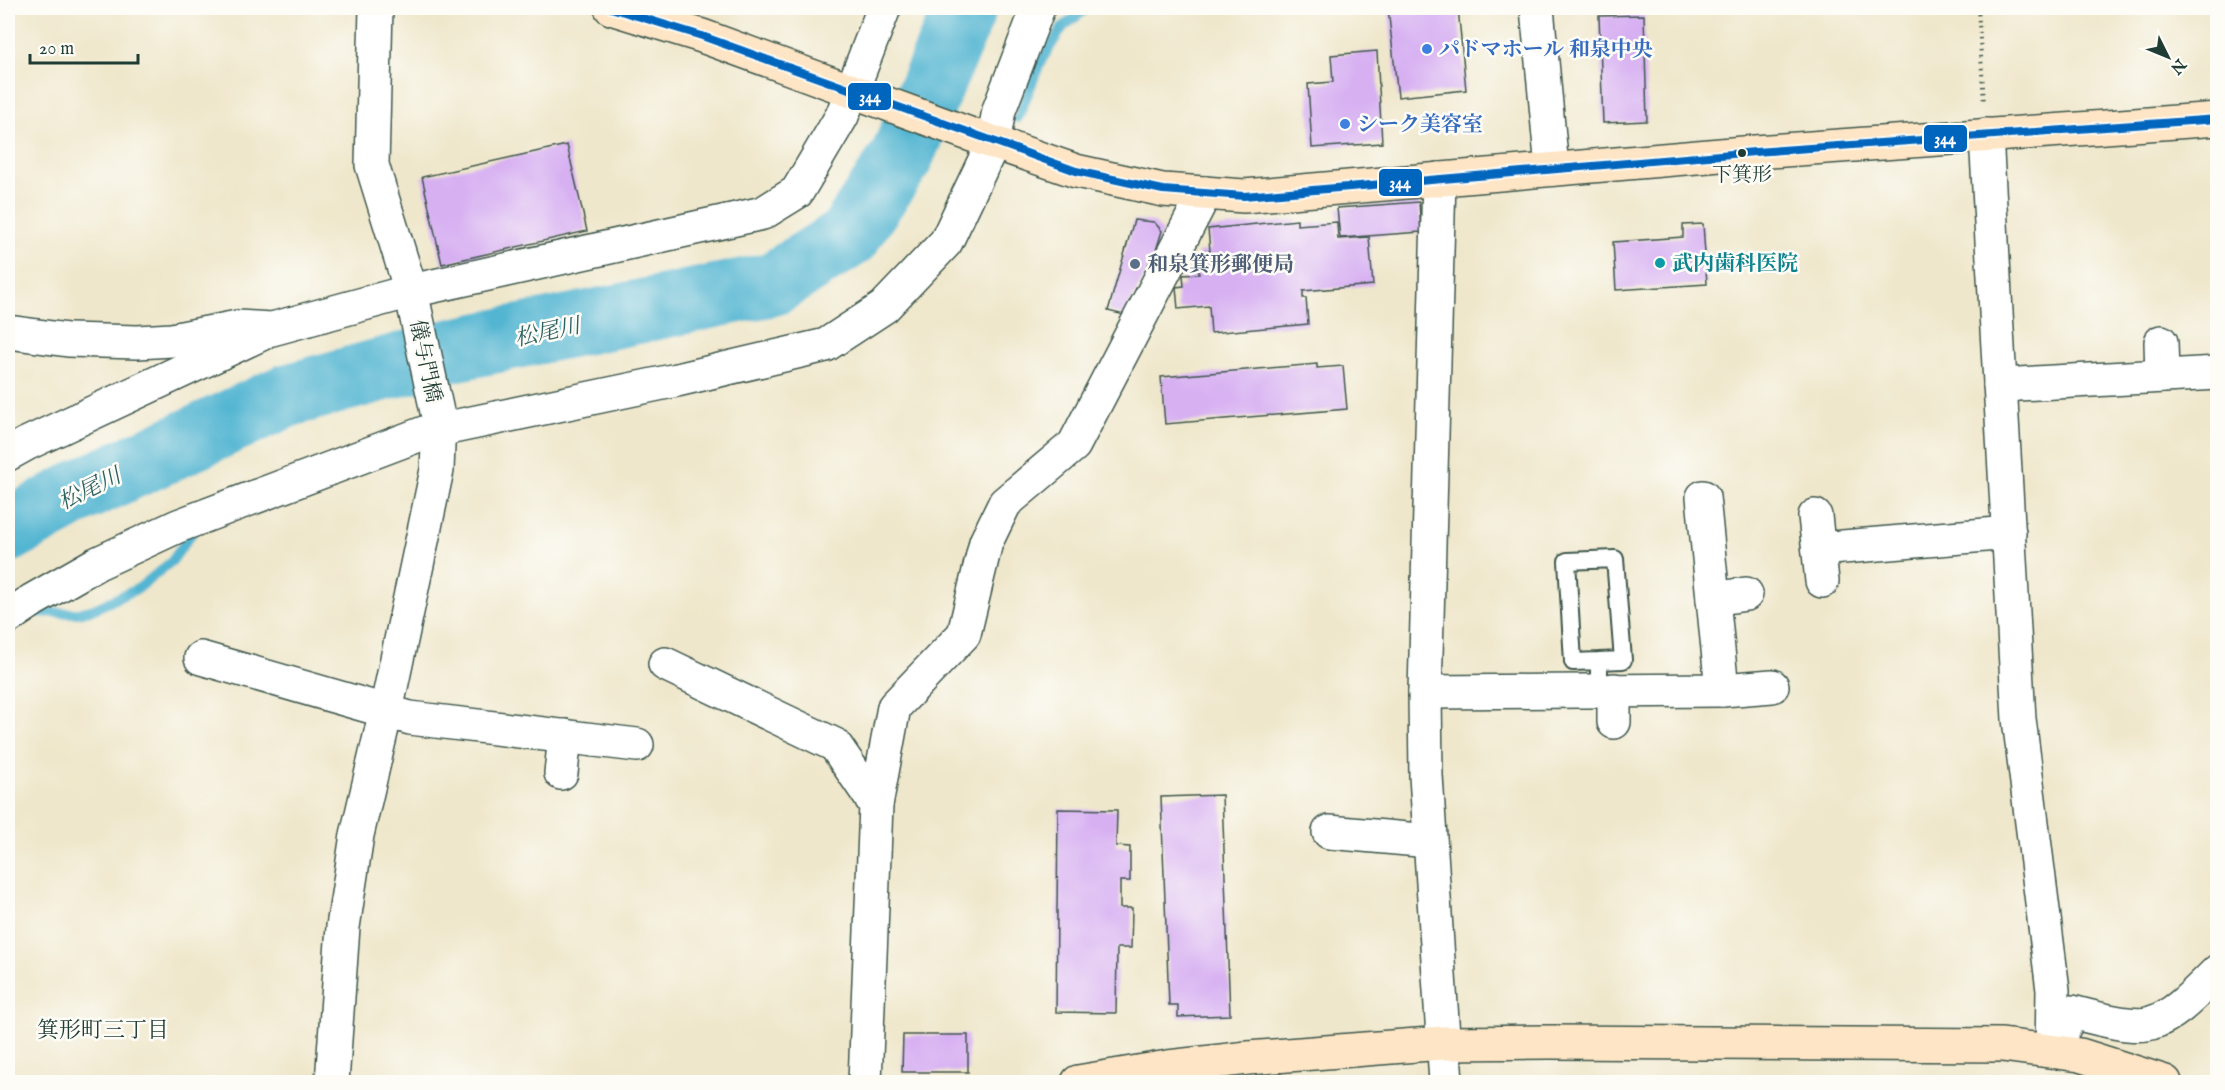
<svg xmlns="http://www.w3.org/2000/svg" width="2225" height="1090" viewBox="0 0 2225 1090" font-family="'IM FELL English','Noto Serif JP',serif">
	<rect width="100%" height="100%" fill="#fdfcf7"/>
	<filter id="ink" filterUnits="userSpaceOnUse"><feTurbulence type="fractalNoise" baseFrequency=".0167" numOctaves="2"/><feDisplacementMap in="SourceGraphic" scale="12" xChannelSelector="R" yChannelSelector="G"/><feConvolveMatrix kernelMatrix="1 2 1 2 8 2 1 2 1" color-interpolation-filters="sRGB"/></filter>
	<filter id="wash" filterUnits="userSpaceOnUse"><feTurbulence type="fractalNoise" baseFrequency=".008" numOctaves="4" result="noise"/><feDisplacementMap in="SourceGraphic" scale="24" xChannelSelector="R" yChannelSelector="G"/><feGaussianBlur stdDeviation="1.35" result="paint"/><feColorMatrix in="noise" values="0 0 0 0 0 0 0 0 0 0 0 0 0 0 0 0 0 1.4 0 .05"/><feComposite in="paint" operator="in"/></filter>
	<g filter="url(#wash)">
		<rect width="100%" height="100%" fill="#efe7cb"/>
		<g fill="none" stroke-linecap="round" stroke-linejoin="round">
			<g stroke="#53b5d2" stroke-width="10">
				<polyline points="1018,118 1041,61 1063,27 1087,8"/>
				<polyline points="31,612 78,613 94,609 139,588 172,561 194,530"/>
			</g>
			<polyline stroke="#53b5d2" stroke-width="64" points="8,531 80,491 286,396 453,350 773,284 848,237 901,158 965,8"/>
		</g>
		<g id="blocks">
			<g fill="#d7b0f2">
				<polygon points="1388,8 1458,8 1466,90 1398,97"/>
				<polygon points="1644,15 1647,121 1603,123 1599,16"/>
				<polygon points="1377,51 1382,143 1312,148 1308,84 1333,82 1331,55"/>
				<polygon points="567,145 587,231 442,264 422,177"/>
				<polygon points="1419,202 1421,232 1340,238 1337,208"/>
				<polygon points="1134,220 1154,222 1162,231 1154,257 1124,315 1108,311"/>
				<polygon points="1297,220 1297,225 1337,222 1338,239 1369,237 1373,285 1303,291 1303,298 1306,298 1308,324 1211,333 1209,306 1178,309 1176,287 1184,286 1183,275 1199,274 1198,252 1210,251 1208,229"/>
				<polygon points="1703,224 1707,284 1616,290 1613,242 1683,237 1683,225"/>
				<polygon points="1317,364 1317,368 1343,366 1347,409 1165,424 1161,377"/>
				<polygon points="1222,795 1230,1015 1178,1017 1178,1005 1169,1005 1161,797"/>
				<polygon points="1058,809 1117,810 1116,846 1130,847 1130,881 1120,881 1120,908 1132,908 1131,948 1117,948 1116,1013 1056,1012"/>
				<polygon points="903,1035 968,1035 968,1072 902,1072"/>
			</g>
		</g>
	</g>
	<g filter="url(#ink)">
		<use href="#blocks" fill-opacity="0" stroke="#3e564b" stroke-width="1.5"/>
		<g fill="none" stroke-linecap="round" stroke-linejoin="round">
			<g stroke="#3e564b" stroke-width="20">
				<polyline id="lane" points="1599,690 1599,661 1623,660 1615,559 1567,561 1573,662 1599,661"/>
			</g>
			<g stroke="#3e564b" stroke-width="36">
				<g id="street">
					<polyline points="1537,8 1552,169"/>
					<polyline points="1986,135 2019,719 2053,990 2052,1051"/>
					<polyline points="1439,179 1425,692 1426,776 1446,1082"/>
					<polyline points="8,332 68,340 137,342 172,340 238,327 272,329 411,291 763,213 797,192 842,116 884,8"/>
					<polyline points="2161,342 2162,376"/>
					<polyline points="2000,385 2218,373"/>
					<polyline points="8,454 26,444 261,334"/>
					<polyline points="1703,497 1722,690"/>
					<polyline points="1815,516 1822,581"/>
					<polyline points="1819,549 2009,533"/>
					<polyline points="1713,599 1746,594"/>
					<polyline points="8,617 33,600 96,564 178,526 424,433 677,380 826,345 884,307 946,242 993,143 999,110 1038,8"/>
					<polyline points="201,658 410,718 637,745"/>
					<polyline points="665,664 835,745 876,805"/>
					<polyline points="1614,690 1614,722"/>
					<polyline points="1425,692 1722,690 1772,686"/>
					<polyline points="561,773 565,736"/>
					<polyline points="1329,832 1430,841"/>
					<path d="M2054,1047l18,-35c19,5 61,17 79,11 26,-8 47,-33 67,-52"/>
					<polyline points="332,1082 343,927 357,835 386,711 437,470 439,421 411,291 372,165 376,8"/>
					<polyline points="865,1082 876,805 894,707 964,634 986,542 1005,503 1074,445 1205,193"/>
				</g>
			</g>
			<g stroke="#3e564b" stroke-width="36">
				<g id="secondary">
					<polyline points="611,8 702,36 972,135 1076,171 1163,190 1244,196 1755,152 2218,119"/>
					<polyline points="1078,1082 1168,1067 1248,1058 1443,1043 1551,1042 2002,1045 2080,1055 2165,1082"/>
				</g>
			</g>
			<polyline stroke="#3e564b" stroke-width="4" stroke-dasharray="1.5 4.5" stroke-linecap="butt" points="1978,8 1984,103"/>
			<use href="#lane" stroke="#fff" stroke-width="16"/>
			<use href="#street" stroke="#fff" stroke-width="33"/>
			<use href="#secondary" stroke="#fde5c5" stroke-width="33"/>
			<g stroke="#fdfcf7" stroke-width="12">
				<polyline id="bus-1" points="611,8 702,36 1076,171 1163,190 1244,196 1755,152 2218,119"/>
			</g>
			<use href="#bus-1" stroke="#0065bd" stroke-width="8"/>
		</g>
	</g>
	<g fill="#3f7fe0" stroke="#fdfcf7" stroke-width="2">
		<circle cx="1427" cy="49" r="6"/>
		<circle cx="1345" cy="124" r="6"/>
	</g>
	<circle fill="#1f3d34" stroke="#fdfcf7" stroke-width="2" cx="1742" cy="153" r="5"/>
	<circle fill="#0f9aa8" stroke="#fdfcf7" stroke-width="2" cx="1660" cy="263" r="6"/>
	<circle fill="#5c6f8a" stroke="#fdfcf7" stroke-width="2" cx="1135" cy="264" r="6"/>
	<g text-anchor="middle" stroke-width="5" stroke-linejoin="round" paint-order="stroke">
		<g font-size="20" fill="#1f3d34" stroke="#fdfcf7">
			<text x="1742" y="181">下箕形</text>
		</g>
		<g font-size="21" font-weight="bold" fill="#366cbe" stroke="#fdfcf7" text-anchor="start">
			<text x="1439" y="56">パドマホール 和泉中央</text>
			<text x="1357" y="131">シーク美容室</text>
		</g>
		<g font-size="21" font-weight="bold" fill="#0d838f" stroke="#fdfcf7" text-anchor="start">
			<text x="1672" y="270">武内歯科医院</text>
		</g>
		<g font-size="21" font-weight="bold" fill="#4e5e75" stroke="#fdfcf7" text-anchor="start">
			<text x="1147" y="271">和泉箕形郵便局</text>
		</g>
		<g font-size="21" fill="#1f3d34" stroke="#fdfcf7">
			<text transform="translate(426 361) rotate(78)" y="7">儀与門橋</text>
		</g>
		<g font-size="22" font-style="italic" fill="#2f6163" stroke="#fdfcf7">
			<text transform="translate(547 331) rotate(-12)" y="8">松尾川</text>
			<text transform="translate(89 488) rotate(-26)" y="8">松尾川</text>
		</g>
		<g font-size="22" fill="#1f3d34" stroke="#fdfcf7">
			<text x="103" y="1037">箕形町三丁目</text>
		</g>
	</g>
	<g stroke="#fdfcf7" stroke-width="2">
		<rect x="847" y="82" width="45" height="29" rx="6" fill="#0065bd"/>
		<rect x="1923" y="124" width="45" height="29" rx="6" fill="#0065bd"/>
		<rect x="1378" y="168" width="45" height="29" rx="6" fill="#0065bd"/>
	</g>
	<g font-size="16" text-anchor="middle" font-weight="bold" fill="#fff">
		<text x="870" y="102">344</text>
		<text x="1945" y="144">344</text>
		<text x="1400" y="188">344</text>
	</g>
	<rect width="2225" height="1090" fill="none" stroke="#fdfcf7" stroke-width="30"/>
	<g transform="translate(2168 57) rotate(133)" stroke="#fdfcf7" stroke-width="4.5" paint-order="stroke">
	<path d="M0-4.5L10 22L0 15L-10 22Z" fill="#1f3d34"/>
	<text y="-9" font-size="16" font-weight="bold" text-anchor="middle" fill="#1f3d34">N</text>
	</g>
	<path d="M30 54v9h108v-9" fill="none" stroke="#1f3d34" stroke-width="3"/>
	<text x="39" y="54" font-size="18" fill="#1f3d34" stroke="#fdfcf7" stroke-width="4.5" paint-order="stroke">20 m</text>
</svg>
